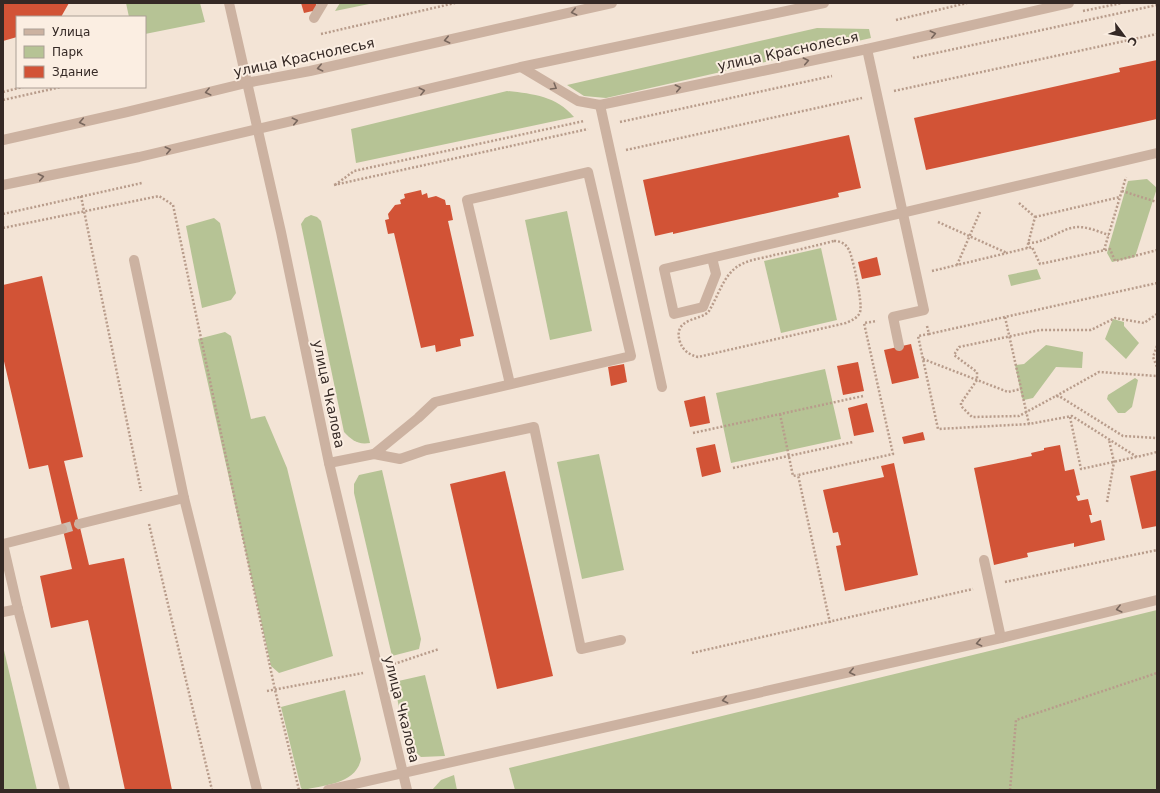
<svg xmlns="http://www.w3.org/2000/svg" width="1160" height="793" viewBox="0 0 1160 793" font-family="'DejaVu Sans',sans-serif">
	<rect width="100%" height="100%" fill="#f3e4d6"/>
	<g fill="#b6c395">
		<polygon points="126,3 200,3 205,22 145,34 145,17 129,17"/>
		<polygon points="340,3 374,3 335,11"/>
		<polygon points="817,28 869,29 871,38 606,98 584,96 567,85"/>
		<path d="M507,91c26,3 49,5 67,26l-218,46 -5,-34z"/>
		<polygon points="1147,179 1157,188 1135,257 1112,262 1107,253 1128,181"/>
		<polygon points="567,211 592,331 550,340 525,220"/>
		<path d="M311,215l6,2 4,4 49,222c-13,2 -18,-3 -26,-11l-43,-208 4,-6z"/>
		<polygon points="214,218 220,223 236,293 231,300 202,308 186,226"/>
		<polygon points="821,248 837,320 781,333 764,261"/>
		<polygon points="1037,269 1041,279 1011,286 1008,275"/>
		<polygon points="1113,319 1124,322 1124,326 1139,343 1126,359 1105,339"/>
		<polygon points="225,332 231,336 251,419 265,416 287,468 333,656 279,673 271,666 198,339"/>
		<polygon points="1046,345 1083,352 1082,368 1056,367 1033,398 1024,400 1022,398 1015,365 1024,364"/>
		<polygon points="825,369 841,439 731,463 716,393"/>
		<polygon points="1135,378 1138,380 1132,407 1125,413 1118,413 1107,399 1108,395"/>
		<polygon points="599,454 624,570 582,579 557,462"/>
		<polygon points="382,470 421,639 419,649 392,656 354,493 354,484 359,475"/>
		<polygon points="1157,610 1157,790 515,790 509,768"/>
		<polygon points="3,646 37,790 3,790"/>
		<path d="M425,675l20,81 -24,1c-20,-17 -21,-50 -27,-75z"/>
		<path d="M345,690l16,69c-5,25 -36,26 -58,31l-2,-2 -20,-81z"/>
		<polygon points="454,775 457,790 432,790 441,780"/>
	</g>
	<g fill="#d25336">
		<polygon points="3,3 69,3 61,17 17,17 17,37 3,41"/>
		<polygon points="301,3 316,3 317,10 304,13"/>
		<polygon points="1157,60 1157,119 926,170 914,118 1120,72 1119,68"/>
		<polygon points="849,135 861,188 838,193 839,197 673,234 673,232 655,236 643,180"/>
		<polygon points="421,190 422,195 427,193 428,198 436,196 445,200 446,205 450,205 453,220 448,221 474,336 460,339 461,346 436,352 435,345 421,348 394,233 388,234 385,220 389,219 388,214 395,205 401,204 400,200 405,198 404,194"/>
		<polygon points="877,257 881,275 862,279 858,262"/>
		<polygon points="42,276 83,457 64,461 89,565 124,558 172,790 125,790 88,620 51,628 40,576 72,569 48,465 29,469 3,357 3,285"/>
		<polygon points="911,344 919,378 892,384 884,350"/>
		<polygon points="858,362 864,391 843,395 837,366"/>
		<polygon points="624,364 627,382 611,386 608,367"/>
		<polygon points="705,396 710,423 690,427 684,401"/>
		<polygon points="867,403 874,432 854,436 848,408"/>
		<polygon points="923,432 925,440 904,444 902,437"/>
		<polygon points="715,444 721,472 702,477 696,448"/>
		<polygon points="1060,445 1065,471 1074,469 1080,495 1076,496 1078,501 1088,499 1092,515 1089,515 1091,523 1101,520 1105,540 1074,547 1074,543 1027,553 1028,557 994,565 974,468 1032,456 1031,453 1044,450 1044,448"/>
		<polygon points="894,463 918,575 845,591 836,546 841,545 838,532 833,533 823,490 884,477 881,466"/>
		<polygon points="1157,470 1157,526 1142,529 1130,476"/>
		<polygon points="505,471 553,676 497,689 450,484"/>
	</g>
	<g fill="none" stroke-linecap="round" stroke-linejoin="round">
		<polyline stroke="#cdbfb3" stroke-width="10" stroke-dasharray="10 5" stroke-linecap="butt" points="62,529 79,524"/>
		<g stroke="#b89c8b" stroke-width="2.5" stroke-dasharray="2 2" stroke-linecap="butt">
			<polyline points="1083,11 1122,3"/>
			<polyline points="896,20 967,3"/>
			<polyline points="321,34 455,3"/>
			<polyline points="913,58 1157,5"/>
			<polyline points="894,91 1157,34"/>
			<polyline points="3,92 23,87"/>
			<polyline points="3,100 61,87"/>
			<polyline points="620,122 832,76"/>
			<polyline points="626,150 862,98"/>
			<polyline points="334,185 588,129"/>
			<polyline points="335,185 354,171 584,121"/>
			<polyline points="1122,191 1157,202"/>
			<polyline points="81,196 141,491"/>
			<polyline points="1019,203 1035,217 1027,248"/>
			<polyline points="3,214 142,183"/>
			<polyline points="1035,217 1120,197"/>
			<polyline points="938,222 1007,253"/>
			<polyline points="3,228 159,196 173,205 275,690 299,790"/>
			<path d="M834,241c7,0 12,3 15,9 4,8 14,54 11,62 -2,6 -8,8 -14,11l-148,34c-8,-2 -15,-6 -18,-15 -8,-25 22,-21 29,-31 10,-16 15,-39 33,-47 10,-5 22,-6 32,-9 20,-4 40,-9 60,-14z"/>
			<path d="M1028,243c19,0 32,-15 50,-16 11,0 21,5 31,8"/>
			<polyline points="1104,250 1126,177"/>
			<polyline points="957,265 980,212"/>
			<polyline points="932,271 1032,247 1040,264 1110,249 1115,261 1157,250"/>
			<polyline points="1157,314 1144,323 1115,318 1091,330 1040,330 959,347 954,355 977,372 977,380 961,403 961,406 972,417 1019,416 1054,397 1059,396 1123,436 1157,438"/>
			<polyline points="1005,317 1029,424"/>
			<polyline points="927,326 929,334 1157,283"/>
			<polyline points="929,334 918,336 938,429 1029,424 1072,416 1137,457 1157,452"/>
			<polyline points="1157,346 1153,357 1157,367"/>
			<polyline points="923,359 1008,392 1021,389"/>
			<polyline points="1056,396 1099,372 1157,376"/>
			<polyline points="780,414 793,476 798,475"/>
			<polyline points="1070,417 1081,469 1136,457"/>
			<polyline points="693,433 863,396"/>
			<polyline points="733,468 853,442"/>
			<polyline points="1107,502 1114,462 1109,440"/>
			<polyline points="149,524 212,790"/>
			<polyline points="1005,582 1157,550"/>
			<polyline points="830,623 798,475 893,454 864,323 877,321"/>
			<polyline points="692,653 973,589"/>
			<polyline points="394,664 439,649"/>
			<polyline points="267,691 363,673"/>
			<polyline points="1010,790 1016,720 1157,673"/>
		</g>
		<g stroke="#ccb2a1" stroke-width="10">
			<polyline points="229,3 281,232 329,463 407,790"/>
			<polyline points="314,18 323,3"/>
			<polyline points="867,49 924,310 893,317 899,346"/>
			<polyline points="521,67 578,101 600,105 867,49 1069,3"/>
			<polyline points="600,105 662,387"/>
			<polyline points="3,140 127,112 246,83 310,71 612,3"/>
			<polyline points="3,185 139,157 521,67 824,3"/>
			<polyline points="712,258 716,274 703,307 674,314 664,269 1157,153"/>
			<polyline points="134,260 184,498 257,790"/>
			<polyline points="374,454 400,459 426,450 534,427 581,649 621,640"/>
			<polyline points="329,463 374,454 418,418 435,402 631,356 588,172 467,200 510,384"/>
			<polyline points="79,524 184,498"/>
			<polyline points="62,529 3,544 18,609 65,790"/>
			<polyline points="984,560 1001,638"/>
			<polyline points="3,612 18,609"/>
			<polyline points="328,790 1001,638 1157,600"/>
		</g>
	</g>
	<defs><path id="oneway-chevron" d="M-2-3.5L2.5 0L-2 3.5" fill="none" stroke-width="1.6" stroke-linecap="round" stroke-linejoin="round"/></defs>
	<g stroke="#79675d">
		<use href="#oneway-chevron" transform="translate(574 12) rotate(167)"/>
		<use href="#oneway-chevron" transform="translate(933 34) rotate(-13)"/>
		<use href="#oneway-chevron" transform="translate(447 40) rotate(167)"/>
		<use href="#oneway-chevron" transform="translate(806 61) rotate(-12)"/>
		<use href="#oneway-chevron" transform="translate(320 68) rotate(167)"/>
		<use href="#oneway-chevron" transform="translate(554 87) rotate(31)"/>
		<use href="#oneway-chevron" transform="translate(678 88) rotate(-12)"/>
		<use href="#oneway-chevron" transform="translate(422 91) rotate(-14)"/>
		<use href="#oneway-chevron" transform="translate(208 92) rotate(166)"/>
		<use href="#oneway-chevron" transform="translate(295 121) rotate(-13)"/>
		<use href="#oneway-chevron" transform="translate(82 122) rotate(168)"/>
		<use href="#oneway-chevron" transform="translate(168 150) rotate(-13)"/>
		<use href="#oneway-chevron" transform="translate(41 177) rotate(-12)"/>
		<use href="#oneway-chevron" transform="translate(1119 609) rotate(166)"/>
		<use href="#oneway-chevron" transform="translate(979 643) rotate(167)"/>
		<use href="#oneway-chevron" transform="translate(852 672) rotate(167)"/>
		<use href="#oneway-chevron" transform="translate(725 700) rotate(167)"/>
	</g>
	<g text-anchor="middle" stroke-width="4" stroke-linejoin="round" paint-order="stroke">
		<g font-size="14" fill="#352925" stroke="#fbeee2">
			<text transform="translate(788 51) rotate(-12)" y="5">улица Краснолесья</text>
			<text transform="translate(304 57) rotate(-12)" y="5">улица Краснолесья</text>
			<text transform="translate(329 394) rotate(78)" y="5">улица Чкалова</text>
			<text transform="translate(402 709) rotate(76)" y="5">улица Чкалова</text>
		</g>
	</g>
	<rect width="1160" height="793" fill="none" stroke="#352925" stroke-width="8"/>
	<rect x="16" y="16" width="130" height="72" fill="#fbeee2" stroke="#ac9f96"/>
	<rect x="24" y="29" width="20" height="6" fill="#ccb2a1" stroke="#ac9f96"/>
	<text x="52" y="36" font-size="12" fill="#352925">Улица</text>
	<rect x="24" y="46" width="20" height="12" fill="#b6c395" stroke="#ac9f96"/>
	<text x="52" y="56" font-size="12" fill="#352925">Парк</text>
	<rect x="24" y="66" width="20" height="12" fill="#d25336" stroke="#ac9f96"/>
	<text x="52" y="76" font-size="12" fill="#352925">Здание</text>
	<g transform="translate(1124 36) rotate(122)" stroke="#fbeee2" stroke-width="3" paint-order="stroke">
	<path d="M0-3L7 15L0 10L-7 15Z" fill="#352925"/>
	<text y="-6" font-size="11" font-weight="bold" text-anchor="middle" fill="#352925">С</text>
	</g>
</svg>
